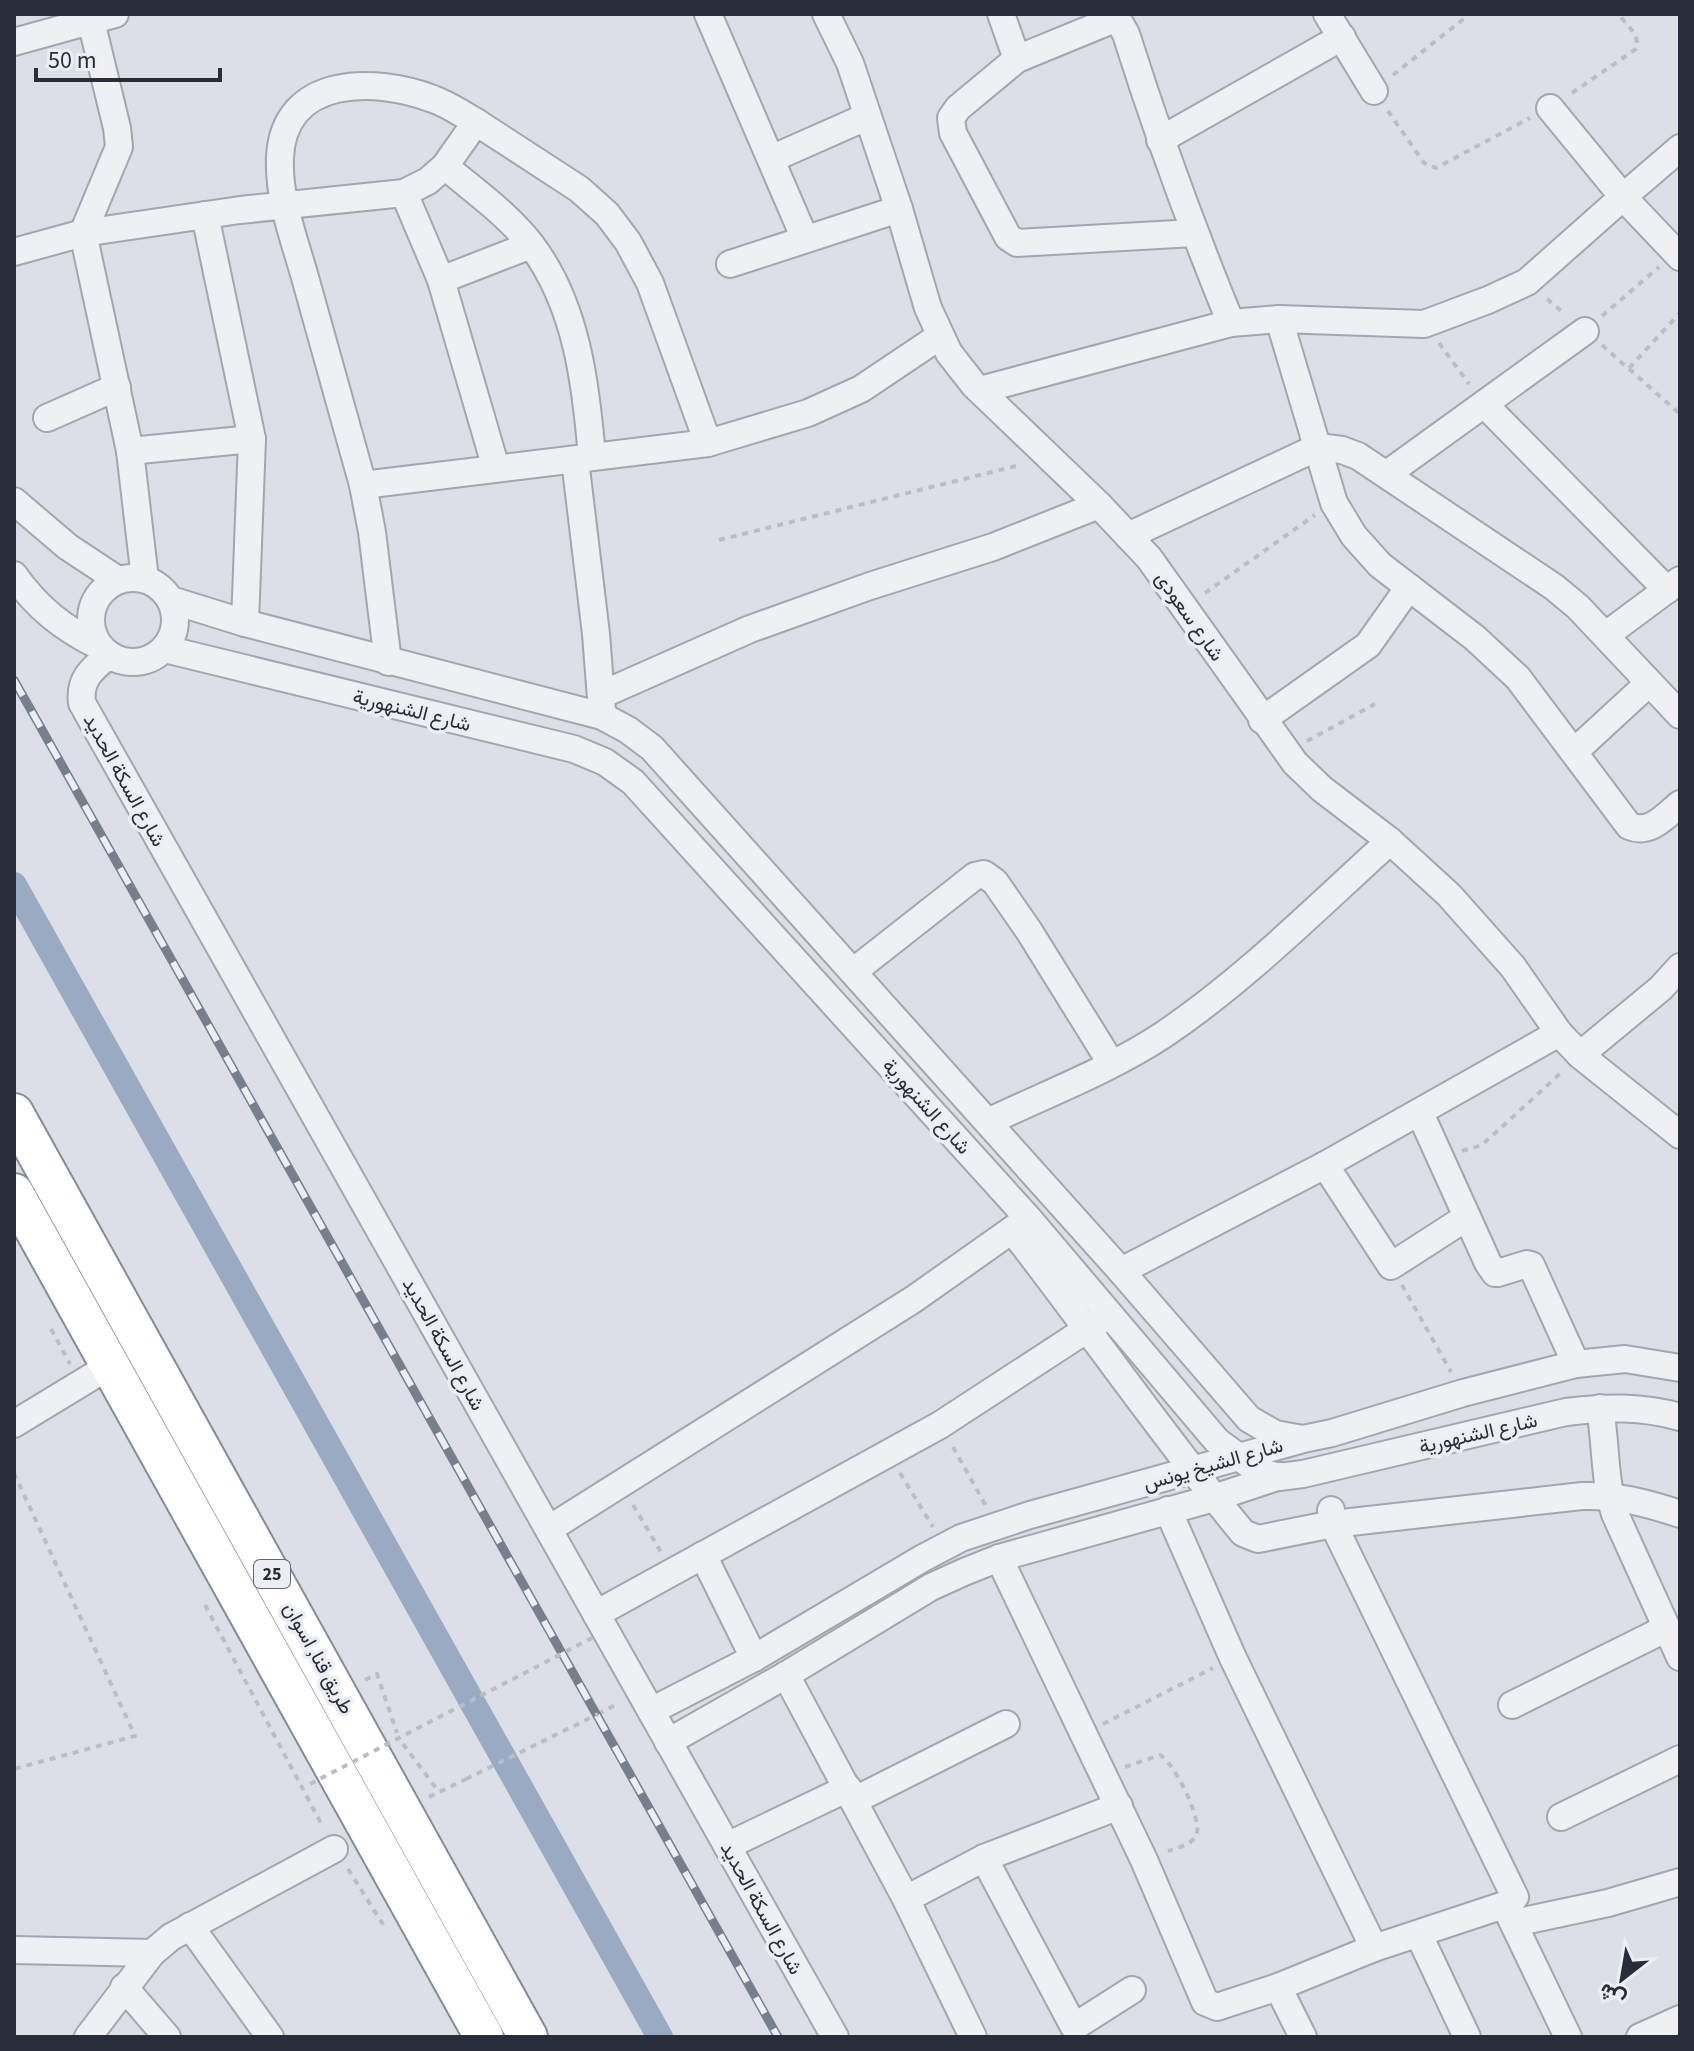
<svg xmlns="http://www.w3.org/2000/svg" width="1694" height="2051" viewBox="0 0 1694 2051" font-family="'Source Sans 3',Vazirmatn,sans-serif">
	<rect width="100%" height="100%" fill="#dcdfe5"/>
	<g fill="none" stroke-linecap="round" stroke-linejoin="round">
		<polyline stroke="#99abc3" stroke-width="26" points="14,885 660,2037"/>
		<g stroke="#a2a6ae" stroke-width="30">
			<g id="minor">
				<polyline points="708,14 805,239"/>
				<polyline points="826,14 850,63 899,209 928,308 949,353 974,385 1099,505 1149,558 1295,763 1322,789 1390,841 1449,895 1513,967 1559,1033 1580,1055 1680,1135"/>
				<polyline points="1001,14 1017,59"/>
				<polyline points="1327,14 1374,91"/>
				<polyline points="91,21 117,128 119,147 83,233 130,451 145,579"/>
				<polyline points="14,42 115,14"/>
				<polyline points="476,122 579,189 607,214 628,242 650,283 708,443 808,413 861,389 940,336"/>
				<polyline points="1160,140 1342,37"/>
				<polyline points="1680,148 1623,197 1680,257"/>
				<polyline points="771,159 866,117"/>
				<path d="M445,166c29,25 64,49 87,80 45,60 54,139 60,211"/>
				<polyline points="404,193 441,280 496,468"/>
				<polyline points="205,215 252,439 245,623"/>
				<path d="M1194,233l-177,10 -9,-6 -55,-104 -2,-15 7,-10 59,-49 95,-39 9,5 5,9c31,98 66,194 105,289"/>
				<path d="M14,252l69,-19 157,-23 164,-17 24,-12 17,-15 31,-44c-14,-8 -28,-18 -43,-23 -57,-22 -149,-24 -153,58 -2,42 15,84 26,124 19,68 38,136 57,204l9,47 16,130"/>
				<polyline points="730,264 899,209"/>
				<polyline points="441,280 531,245"/>
				<path d="M1279,319l55,184 20,33 26,29 95,73 43,40 111,148c21,9 35,-9 51,-22"/>
				<polyline points="980,390 1231,323 1279,319 1424,324 1488,300 1527,282 1623,197 1550,108"/>
				<polyline points="1485,405 1667,590"/>
				<polyline points="47,418 117,387"/>
				<polyline points="130,451 252,439"/>
				<polyline points="575,460 596,634 602,711"/>
				<polyline points="1387,474 1585,331"/>
				<polyline points="363,485 708,443"/>
				<polyline points="14,501 68,547 118,580"/>
				<polyline points="1128,536 1318,447 1342,450 1358,456 1554,587 1578,607 1680,715"/>
				<path d="M14,575c23,33 50,54 85,71"/>
				<circle cx="133" cy="620" r="42"/>
				<polyline points="171,600 245,623 602,716 628,730 652,748 1121,1271 1249,1419 1275,1434 1303,1439 1332,1433 1463,1393 1576,1364 1625,1359 1680,1368"/>
				<polyline points="1606,635 1680,580"/>
				<path d="M165,649l409,100 31,13 28,20 395,436 189,223 41,30 21,6 24,-3 263,-62c39,-5 76,-6 114,5"/>
				<path d="M109,655c-17,14 -30,24 -27,48l753,1334"/>
				<polyline points="601,695 750,629 870,586 993,547 1099,505"/>
				<polyline points="1262,720 1368,645 1409,587"/>
				<polyline points="1574,752 1649,683"/>
				<polyline points="854,971 975,876 984,874 995,882 1029,931 1111,1063"/>
				<polyline points="1580,1055 1661,988 1680,967"/>
				<polyline points="1420,1113 1488,1263 1495,1273 1498,1273 1527,1264 1531,1265 1576,1364"/>
				<path d="M988,1122c58,-28 122,-52 175,-87 82,-55 154,-128 227,-194"/>
				<polyline points="1325,1165 1391,1266 1467,1217"/>
				<path d="M1012,1230c78,100 150,205 231,303l15,6 75,-15 249,-28c35,-1 65,7 98,18"/>
				<polyline points="1121,1271 1325,1165 1559,1033"/>
				<path d="M1600,1408c6,35 4,72 15,106l65,143"/>
				<polyline points="14,1424 111,1365"/>
				<polyline points="1331,1510 1333,1524 1515,1897 1510,1903 1374,1948"/>
				<polyline points="549,1529 914,1299 1026,1220"/>
				<polyline points="703,1555 754,1658"/>
				<polyline points="999,1558 1144,1860 1205,2002 1217,2007 1278,1987 1374,1948 1233,1658 1168,1510"/>
				<polyline points="596,1614 940,1425 1101,1320"/>
				<polyline points="786,1675 906,1899 973,2037"/>
				<polyline points="1512,1705 1667,1628"/>
				<polyline points="651,1711 754,1658 923,1558 961,1538 1030,1515 1300,1440"/>
				<polyline points="668,1742 786,1675 931,1587 964,1572 999,1558 1214,1498 1280,1476"/>
				<polyline points="855,1800 1006,1724"/>
				<polyline points="1561,1817 1680,1759"/>
				<polyline points="727,1846 848,1788"/>
				<polyline points="984,1858 1074,2027 1132,1990"/>
				<polyline points="906,1899 984,1858 1119,1806"/>
				<polyline points="1506,1908 1568,2037"/>
				<polyline points="1514,1923 1608,1903 1680,1882"/>
				<polyline points="190,1926 270,2037"/>
				<polyline points="1419,1935 1467,2037"/>
				<polyline points="14,1950 152,1953"/>
				<polyline points="124,1987 167,2037"/>
				<polyline points="1278,1987 1303,2037"/>
				<polyline points="88,2037 152,1953 171,1937 334,1849"/>
				<polyline points="1640,2037 1680,2019"/>
			</g>
		</g>
		<g stroke="#848c9a" stroke-width="42">
			<g id="highway">
				<polyline points="14,1113 528,2037"/>
				<polyline points="14,1193 484,2037"/>
			</g>
		</g>
		<g stroke="#babdc4" stroke-width="4" stroke-dasharray="6 6" stroke-linecap="butt">
			<polyline points="1393,75 1466,17"/>
			<path d="M1572,93l64,-44c5,-13 -10,-25 -18,-35"/>
			<polyline points="1388,111 1424,163 1436,168 1530,118"/>
			<polyline points="1547,299 1565,314"/>
			<polyline points="1602,316 1659,267"/>
			<polyline points="1439,343 1469,384"/>
			<polyline points="1602,345 1680,414"/>
			<polyline points="1629,368 1680,313"/>
			<polyline points="719,540 1020,465"/>
			<polyline points="1205,593 1315,515"/>
			<polyline points="1307,741 1375,704"/>
			<polyline points="1462,1151 1482,1145 1563,1071"/>
			<polyline points="1402,1285 1451,1372"/>
			<polyline points="51,1329 70,1364"/>
			<polyline points="953,1447 986,1506"/>
			<polyline points="14,1473 135,1736 14,1769"/>
			<polyline points="900,1473 933,1527"/>
			<polyline points="633,1505 661,1552"/>
			<polyline points="205,1605 323,1827"/>
			<polyline points="365,1680 377,1674 397,1733"/>
			<polyline points="598,1714 617,1704"/>
			<polyline points="1103,1724 1213,1668"/>
			<polyline points="403,1744 439,1792"/>
			<path d="M1125,1767l35,-12c14,7 44,67 36,81 -5,9 -19,12 -28,15"/>
			<polyline points="429,1797 466,1779"/>
			<polyline points="348,1869 384,1926"/>
		</g>
		<use href="#minor" stroke="#eef0f4" stroke-width="26"/>
		<use href="#highway" stroke="#fff" stroke-width="38"/>
		<g stroke="#777e8d" stroke-width="9">
			<polyline id="rail" points="14,680 778,2037"/>
		</g>
		<use href="#rail" stroke="#ebeef3" stroke-width="6" stroke-dasharray="18" stroke-linecap="butt"/>
		<g stroke="#babdc4" stroke-width="4" stroke-dasharray="6 6" stroke-linecap="butt">
			<polyline points="466,1779 598,1714"/>
			<polyline points="310,1784 594,1637"/>
		</g>
	</g>
	<g text-anchor="middle" stroke-width="7" stroke-linejoin="round" paint-order="stroke">
		<rect fill="#ebeef3" stroke="#626772" stroke-width="2" x="254" y="1560" width="36" height="28" rx="6"/>
		<g font-size="18" font-weight="bold" fill="#272d3a">
			<text x="272" y="1580">25</text>
		</g>
		<g font-size="20" fill="#272d3a" stroke="#ebeef3">
			<text transform="translate(1190 616) rotate(55)" y="7">شارع سعودى</text>
			<text transform="translate(412 710) rotate(14)" y="7">شارع الشنهورية</text>
			<text transform="translate(125 780) rotate(61)" y="7">شارع السكة الحديد</text>
			<text transform="translate(927 1106) rotate(48)" y="7">شارع الشنهورية</text>
			<text transform="translate(444 1344) rotate(61)" y="7">شارع السكة الحديد</text>
			<text transform="translate(1478 1433) rotate(-13)" y="7">شارع الشنهورية</text>
			<text transform="translate(1213 1464) rotate(-16)" y="7">شارع الشيخ يونس</text>
			<text transform="translate(319 1658) rotate(61)" y="7">طريق قنا, اسوان</text>
			<text transform="translate(762 1908) rotate(61)" y="7">شارع السكة الحديد</text>
		</g>
	</g>
	<rect width="1694" height="2051" fill="none" stroke="#272d3a" stroke-width="32"/>
	<g transform="translate(1622 1979) rotate(211)" stroke="#ebeef3" stroke-width="6" paint-order="stroke">
	<path d="M0-6L14 30L0 20L-14 30Z" fill="#272d3a"/>
	<text y="-12" font-size="22" font-weight="bold" text-anchor="middle" fill="#272d3a">ش</text>
	</g>
	<path d="M36 68v12h184v-12" fill="none" stroke="#272d3a" stroke-width="4"/>
	<text x="48" y="68" font-size="24" fill="#272d3a" stroke="#ebeef3" stroke-width="6" paint-order="stroke">50 m</text>
</svg>
